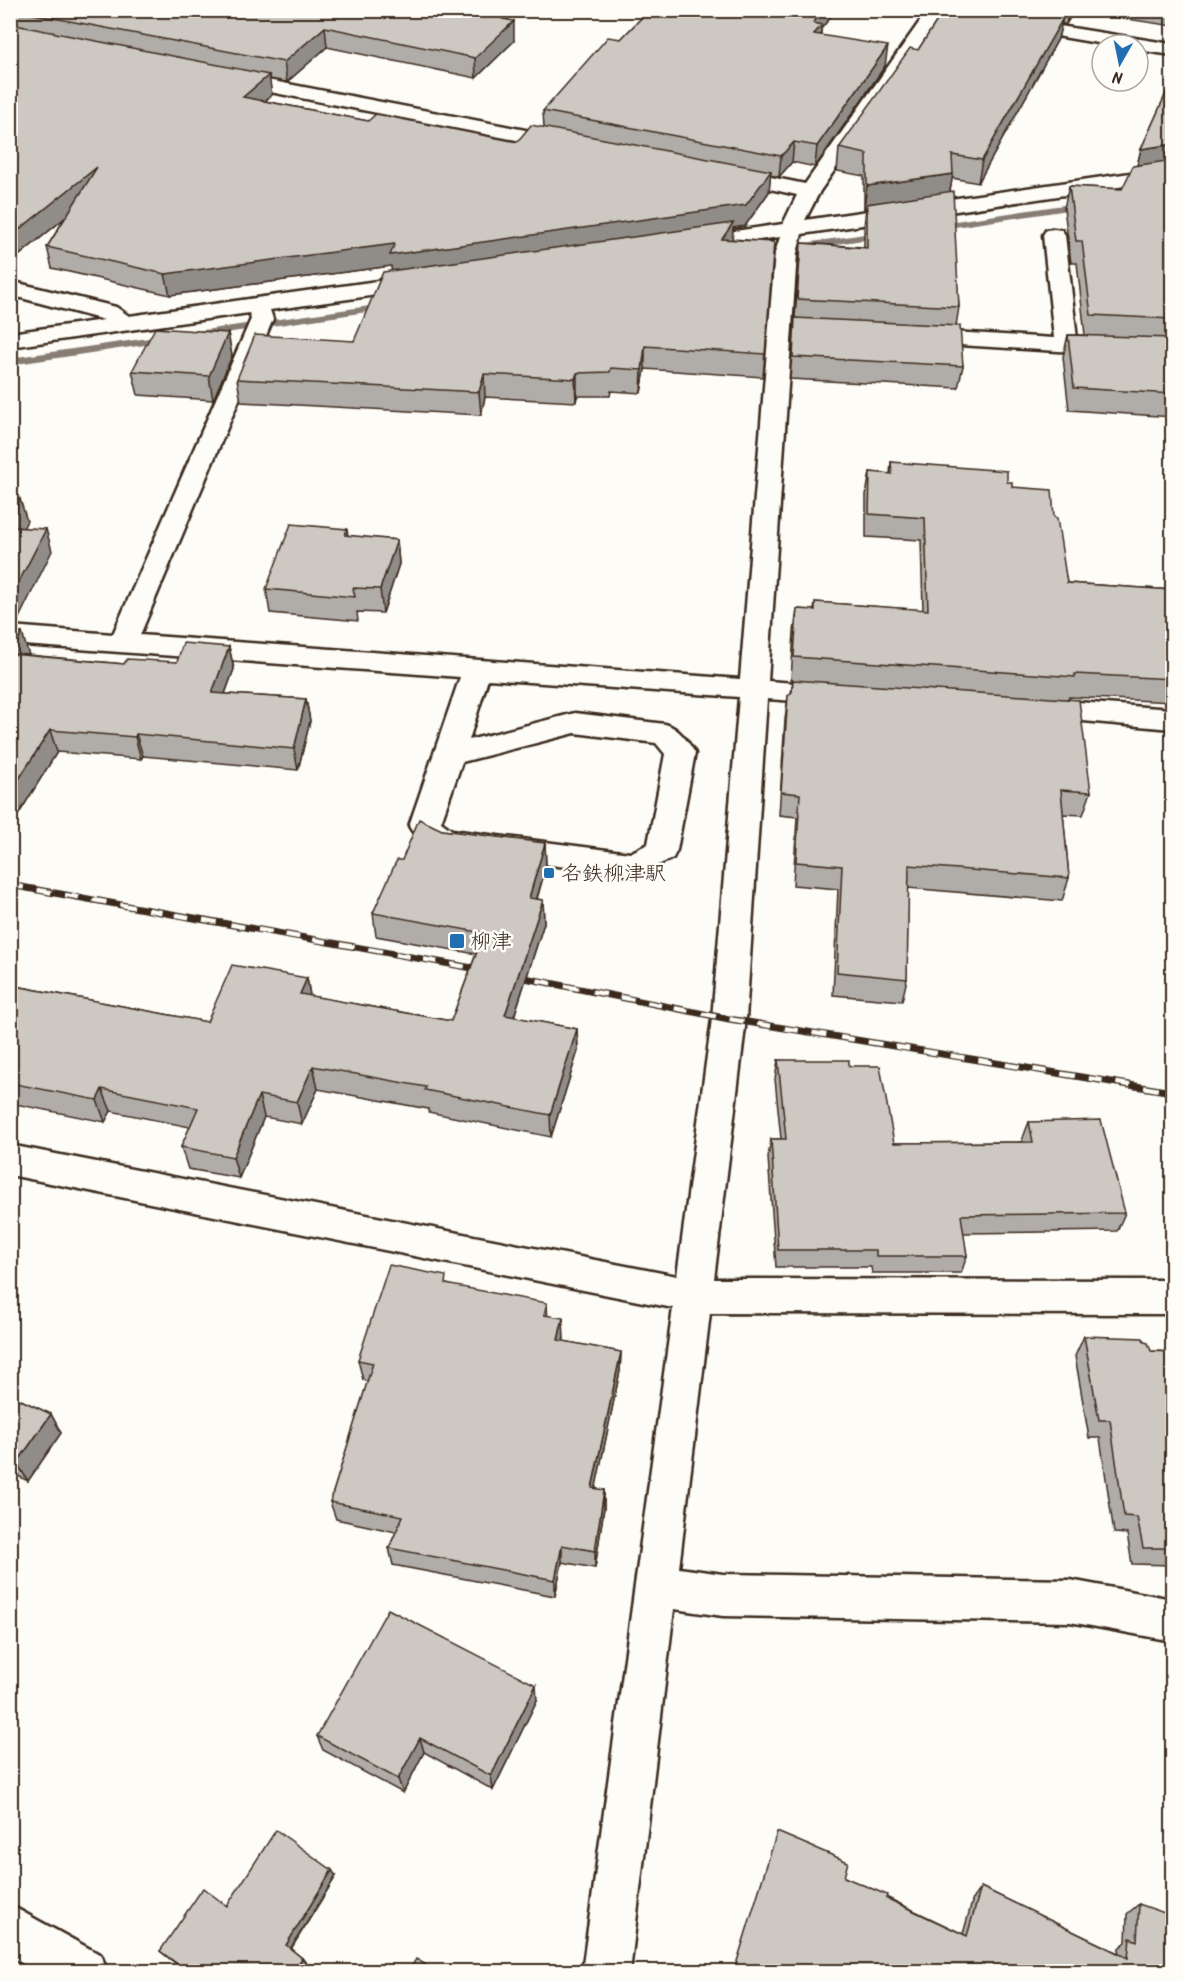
<svg xmlns="http://www.w3.org/2000/svg" width="1183" height="1982" viewBox="0 0 1183 1982" font-family="Kalam,'Klee One',sans-serif">
	<rect width="100%" height="100%" fill="#fdfcf7"/>
	<filter id="ink" filterUnits="userSpaceOnUse"><feTurbulence type="fractalNoise" baseFrequency=".0167" numOctaves="2"/><feDisplacementMap in="SourceGraphic" scale="12" xChannelSelector="R" yChannelSelector="G"/><feConvolveMatrix kernelMatrix="1 2 1 2 8 2 1 2 1" color-interpolation-filters="sRGB"/></filter>
	<g filter="url(#ink)">
		<g fill="none" stroke-linecap="round" stroke-linejoin="round">
			<g fill="#887d74" fill-rule="evenodd">
				<polygon points="1084,202 1089,205 1088,207 935,230 930,227 935,224"/>
				<polygon points="885,231 889,232 889,236 751,257 746,254 751,251"/>
				<polygon points="390,303 396,306 394,308 10,365 10,358"/>
			</g>
			<g stroke="#3b2a1e" stroke-width="5">
				<g id="minor">
					<path d="M928,10h18l-126,181 -15,29 367,-53v12l-370,55 -5,19 -29,428 68,5 10,2 4,7 -4,7 -10,2 -69,-5 -21,320 -32,260 458,1v34l-462,-1 -31,255 44,6 347,6 102,19v42l-102,-19 -347,-6 -49,-7 -44,363h-48l91,-664 -663,-133v-30l667,131 35,-257 27,-322 -251,-18 -19,61 106,-27 90,11c14,4 22,16 30,29l-18,97 -4,8 -39,18 -189,-25c-14,-4 -29,-12 -36,-25l51,-149 -450,-33v-18l103,8 138,-315 -2,-6 -239,34v-14l94,-13 -94,-25v-14l106,26 13,9 291,-41 8,2 3,5 -3,5 -8,2 -150,21 3,9 -133,316 600,44 35,-426 5,-16 -93,13 -8,-1 -3,-5 3,-5 8,-1 96,-14 14,-29 -77,-17 -3,-4 3,-4 7,-2 78,16zM575,733l81,10 9,11 -17,90 -18,9 -178,-23 -11,-8 21,-60z"/>
					<polygon points="1016,19 1172,44 1172,55 1138,50 1138,45 1109,45 1010,28 1007,24"/>
					<polygon points="226,72 567,138 574,140 577,144 574,148 567,150 219,82 217,78 219,74"/>
					<polygon points="1054,229 1062,230 1065,235 1077,339 1172,344 1172,358 909,342 906,337 909,332 917,330 1054,338 1043,235 1046,230"/>
					<polygon points="1037,699 1172,709 1172,729 1027,716 1023,709 1027,702"/>
					<polygon points="10,1905 101,1955 108,1972 37,1972 10,1956"/>
				</g>
			</g>
			<use href="#minor" fill="#fdfcf7" fill-rule="evenodd"/>
			<g stroke="#3b2a1e" stroke-width="7">
				<g id="rail">
					<polyline points="10,885 489,971"/>
					<polyline points="510,975 729,1019 1172,1092"/>
				</g>
			</g>
			<use href="#rail" stroke="#fdfcf7" stroke-width="4.5" stroke-dasharray="14" stroke-linecap="butt"/>
		</g>
		<g fill="#b0aca7" stroke="#3b2a1e" stroke-width="1.5">
			<polygon points="10,10 508,15 508,20 514,41 476,78 327,47 287,82 269,79 272,95 265,101 368,121 517,142 544,128 543,111 621,39 649,10 836,10 821,29 821,35 885,66 815,167 792,162 779,177 770,175 769,192 745,226 733,228 732,239 774,242 763,377 645,369 641,393 611,391 610,396 577,396 576,402 485,397 481,415 241,402 237,379 354,341 392,271 391,266 170,295 52,268 47,247 65,218 10,263"/>
			<polygon points="944,10 1173,10 1173,26 1074,11 1066,24 1061,24 1058,39 978,183 952,178 950,192 959,307 956,326 963,366 958,388 790,379 801,243 864,247 864,226 866,208 864,208 864,176 837,171 839,148 918,50"/>
			<polygon points="1173,78 1173,417 1069,410 1063,357 1068,335 1085,335 1077,263 1071,263 1064,208 1069,186 1122,189 1137,166 1141,149"/>
			<polygon points="228,333 232,356 213,400 138,395 132,371"/>
			<polygon points="891,462 1007,482 1012,487 1054,517 1067,583 1173,590 1173,702 1069,697 1069,699 1091,792 1083,815 1063,814 1069,878 1062,901 908,888 907,979 902,1001 833,995 838,889 793,885 797,817 779,815 785,719 788,696 791,693 793,680 791,679 794,632 797,609 814,610 815,602 923,610 921,540 866,537 866,495 870,472 890,474"/>
			<polygon points="347,529 348,536 397,540 399,564 383,613 357,612 358,621 270,613 266,589"/>
			<polygon points="10,633 29,655 124,664 177,662 229,647 234,669 225,694 306,699 310,721 298,770 143,756 141,759 57,752 10,828"/>
			<polygon points="442,830 545,843 546,867 537,899 543,900 544,923 514,1017 577,1029 578,1051 551,1137 428,1112 428,1109 318,1089 302,1124 264,1117 239,1178 188,1169 181,1147 190,1127 111,1111 105,1122 10,1103 10,985 207,1022 307,978 310,996 451,1021 476,954 376,936 373,913 402,860"/>
			<polygon points="778,1060 849,1066 894,1143 1023,1142 1022,1140 1029,1122 1125,1213 1117,1231 963,1233 967,1256 961,1273 872,1273 871,1267 776,1267 768,1157 771,1139 781,1139 775,1079"/>
			<polygon points="447,1284 548,1316 564,1338 563,1341 621,1352 620,1371 595,1489 604,1490 604,1508 595,1568 562,1562 555,1596 393,1565 389,1548 396,1532 336,1519 330,1502 368,1381 363,1380 358,1360"/>
			<polygon points="1084,1336 1144,1342 1151,1351 1173,1352 1173,1565 1132,1564 1127,1534 1114,1533 1100,1438 1089,1438 1075,1356"/>
			<polygon points="10,1395 51,1414 61,1433 28,1481 10,1472"/>
			<polygon points="537,1700 493,1790 424,1752 403,1793 323,1750 317,1736"/>
			<polygon points="336,1876 291,1949 302,1958 306,1963 300,1971 185,1971 166,1956 160,1951 227,1906"/>
			<polygon points="844,1877 963,1934 973,1898 981,1887 1118,1953 1119,1948 1126,1942 1127,1914 1139,1904 1173,1971 733,1971"/>
		</g>
		<g fill="#908c88" stroke="#3b2a1e" stroke-width="1.5">
			<polygon points="823,10 836,10 821,29 820,44 812,53 813,23"/>
			<polygon points="1069,10 1074,11 1066,24"/>
			<polygon points="508,15 509,26 514,21 514,41 476,78 475,58 503,19"/>
			<polygon points="1063,18 1058,39 978,183 982,160"/>
			<polygon points="325,27 327,47 287,82 284,62"/>
			<polygon points="888,46 885,66 815,167 817,146"/>
			<polygon points="269,75 272,95 246,117 243,97"/>
			<polygon points="794,142 792,162 779,177 781,156"/>
			<polygon points="1173,144 1173,162 1136,170 1141,149"/>
			<polygon points="97,167 101,188 10,263 10,237"/>
			<polygon points="771,171 769,192 745,226 733,228 732,245 392,276 391,266 170,295 165,274"/>
			<polygon points="953,174 949,196 867,204 866,208 864,208 867,186"/>
			<polygon points="228,333 232,356 213,400 209,376"/>
			<polygon points="645,346 645,369 641,393 642,370"/>
			<polygon points="577,373 577,396 576,402 575,379"/>
			<polygon points="484,374 485,397 481,415 479,392"/>
			<polygon points="20,499 27,521 19,536 10,530 10,518"/>
			<polygon points="46,529 52,551 16,624 10,625 10,599"/>
			<polygon points="397,540 399,564 383,613 380,589"/>
			<polygon points="22,633 29,655 12,654"/>
			<polygon points="229,647 234,669 217,715 212,693"/>
			<polygon points="306,699 310,721 298,770 294,749"/>
			<polygon points="50,730 57,752 10,828 10,793"/>
			<polygon points="136,734 143,756 141,759 135,737"/>
			<polygon points="545,843 546,867 530,921 529,898"/>
			<polygon points="543,900 544,923 507,1038 505,1015"/>
			<polygon points="307,978 311,1001 300,994"/>
			<polygon points="577,1029 578,1051 551,1137 550,1115"/>
			<polygon points="313,1066 318,1089 302,1124 297,1102"/>
			<polygon points="102,1089 111,1111 105,1122 97,1100"/>
			<polygon points="259,1095 264,1117 239,1178 233,1157"/>
			<polygon points="547,1303 548,1323 544,1315"/>
			<polygon points="563,1318 564,1338 559,1359 558,1340"/>
			<polygon points="621,1352 620,1371 592,1506 592,1488"/>
			<polygon points="10,1369 16,1378 10,1385"/>
			<polygon points="51,1414 61,1433 28,1481 17,1463"/>
			<polygon points="604,1490 604,1508 595,1568 595,1551"/>
			<polygon points="562,1545 562,1562 555,1596 555,1580"/>
			<polygon points="536,1685 537,1700 493,1790 491,1776"/>
			<polygon points="420,1738 424,1752 403,1793 398,1779"/>
			<polygon points="332,1870 336,1876 289,1951 286,1945"/>
			<polygon points="302,1958 306,1963 300,1971 294,1971"/>
		</g>
		<g fill="#cdc8c2" stroke="#3b2a1e" stroke-width="1.5">
			<polygon points="12,10 485,10 508,15 503,19 514,21 475,58 325,27 284,62"/>
			<polygon points="649,10 823,10 813,23 822,25 814,34 888,46 817,146 794,142 781,156 543,111 608,37 621,39"/>
			<polygon points="944,10 1020,10 1063,18 982,160 952,155 953,174 867,186 867,154 839,148 910,48 918,50"/>
			<polygon points="10,24 269,75 243,97 368,121 376,114 517,142 531,125 771,171 746,205 390,255 395,244 165,274 47,247 97,167 10,237"/>
			<polygon points="1173,78 1173,144 1141,149"/>
			<polygon points="1173,160 1173,319 1091,315 1082,241 1076,241 1069,186 1122,189 1133,166"/>
			<polygon points="953,191 959,307 797,299 801,243 867,248 867,204"/>
			<polygon points="733,223 722,239 774,242 765,354 645,346 642,370 611,368 610,372 577,373 575,379 484,374 479,392 237,379 255,335 354,341 383,272"/>
			<polygon points="795,318 960,326 963,366 793,357"/>
			<polygon points="155,328 228,333 209,376 132,371"/>
			<polygon points="1068,335 1173,338 1173,394 1074,388"/>
			<polygon points="891,462 1007,471 1007,482 1012,482 1012,487 1052,490 1054,517 1057,518 1067,583 1173,590 1173,679 1075,674 1075,677 794,657 797,609 815,610 815,602 928,610 925,518 869,514 870,472 892,474"/>
			<polygon points="10,498 20,499 10,518"/>
			<polygon points="10,522 15,523 12,527 46,529 10,599"/>
			<polygon points="291,524 347,529 345,535 397,540 380,589 353,588 355,597 266,589"/>
			<polygon points="10,633 22,633 12,654 124,664 127,659 177,662 183,643 229,647 212,693 306,699 294,749 136,734 135,737 50,730 10,793"/>
			<polygon points="793,680 1079,700 1091,792 1061,790 1069,878 909,865 907,979 837,972 842,866 796,862 800,794 781,792 788,696 792,692"/>
			<polygon points="419,819 442,830 545,843 529,898 543,900 505,1015 577,1029 550,1115 425,1090 426,1087 313,1066 297,1102 259,1095 233,1157 181,1147 198,1108 102,1089 97,1100 10,1083 10,985 207,1022 232,965 307,978 300,994 451,1021 484,933 373,913 395,864 397,860 402,860"/>
			<polygon points="778,1060 849,1060 849,1066 880,1066 894,1143 1033,1142 1029,1122 1101,1120 1125,1213 961,1215 967,1256 876,1256 876,1250 778,1250 771,1139 786,1139"/>
			<polygon points="389,1265 446,1276 445,1284 547,1303 544,1315 563,1318 558,1340 621,1352 592,1488 604,1490 595,1551 562,1545 555,1580 389,1548 403,1516 330,1502 373,1363 358,1360"/>
			<polygon points="1084,1336 1143,1338 1144,1342 1148,1343 1151,1351 1173,1352 1173,1548 1143,1548 1137,1517 1124,1516 1110,1420 1099,1420"/>
			<polygon points="10,1395 51,1414 17,1463 10,1460"/>
			<polygon points="388,1609 536,1685 491,1776 420,1738 398,1779 317,1736"/>
			<polygon points="276,1830 332,1870 286,1945 302,1958 294,1971 187,1971 160,1951 203,1888 227,1906"/>
			<polygon points="777,1832 848,1862 844,1877 887,1895 886,1898 967,1936 981,1887 1128,1958 1130,1938 1137,1941 1139,1904 1173,1916 1173,1971 872,1971 867,1969 866,1971 734,1971"/>
			<polygon points="416,1959 436,1971 409,1971"/>
		</g>
	</g>
	<g fill="#1f6fb2" stroke="#fdfcf7" stroke-width="2">
		<rect x="543" y="867" width="12" height="12" rx="3"/>
		<rect x="449" y="933" width="16" height="16" rx="3"/>
	</g>
	<g text-anchor="middle" stroke-width="5" stroke-linejoin="round" paint-order="stroke">
		<g font-size="21" fill="#3b2a1e" stroke="#fdfcf7" text-anchor="start">
			<text x="561" y="880">名鉄柳津駅</text>
			<text x="470" y="948">柳津</text>
		</g>
	</g>
	<rect width="1183" height="1982" fill="none" stroke="#fdfcf7" stroke-width="36"/>
	<rect x="18" y="18" width="1147" height="1946" fill="none" stroke="#3b2a1e" stroke-width="2" filter="url(#ink)"/>
	<g transform="translate(1120 63) rotate(189)"><circle r="28" fill="#fdfcf7" stroke="#afa8a0" stroke-width="1.5"/>
	<path d="M0-4.5L10 22L0 15L-10 22Z" fill="#1f6fb2"/>
	<text y="-9" font-size="16" font-weight="bold" text-anchor="middle" fill="#3b2a1e">N</text>
	</g>
</svg>
